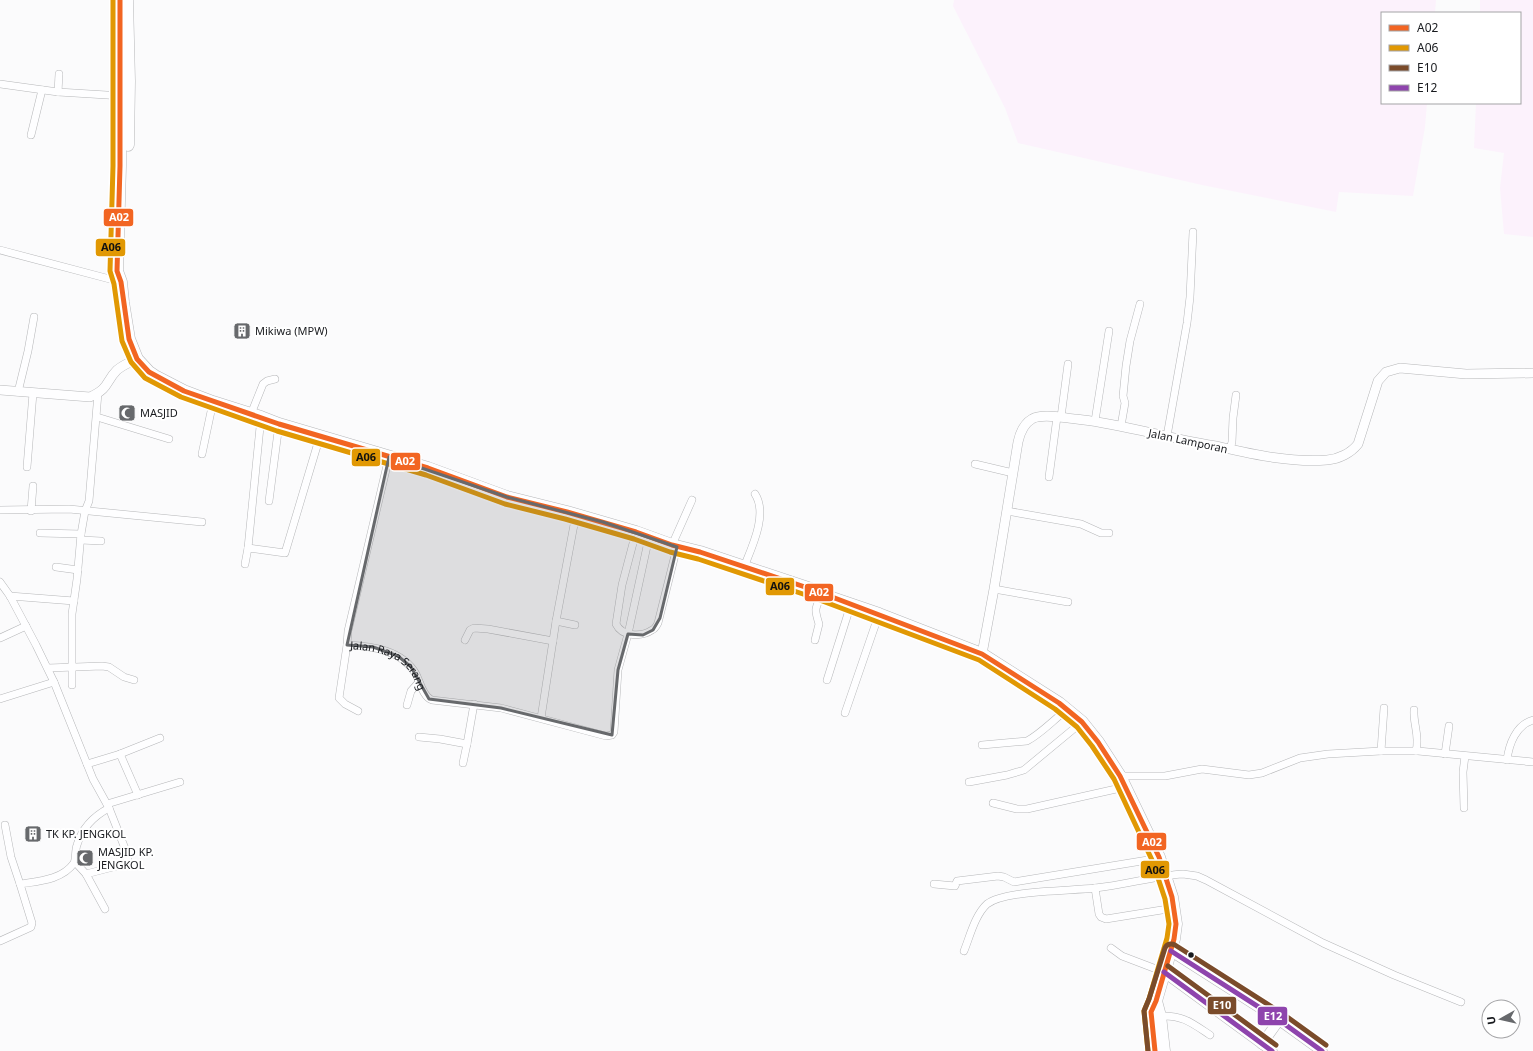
<svg xmlns="http://www.w3.org/2000/svg" width="1533" height="1051" viewBox="0 0 1533 1051" font-family="'Noto Sans',sans-serif">
	<rect width="100%" height="100%" fill="#fbfbfc"/>
	<g fill="#fcf2fc">
		<polygon points="954,0 1436,0 1435,13 1382,13 1382,103 1427,103 1425,127 1413,196 1339,192 1336,212 1202,185 1018,143 1005,108 953,6"/>
		<polygon points="1480,0 1533,0 1533,237 1504,234 1500,188 1504,153 1474,148 1476,103 1520,103 1520,13 1480,13"/>
	</g>
	<g fill="none" stroke-linecap="round" stroke-linejoin="round">
		<g stroke="#b6b7b9" stroke-width="8">
			<g id="minor">
				<polyline points="0,84 58,92 123,96"/>
				<polyline points="58,92 59,74"/>
				<polyline points="31,135 42,90"/>
				<polyline points="0,250 121,282"/>
				<polyline points="18,392 28,351 34,317"/>
				<polyline points="251,414 263,384 267,381 275,379"/>
				<polyline points="97,417 169,439"/>
				<polyline points="1061,417 1068,364"/>
				<polyline points="1095,421 1109,331"/>
				<polyline points="1121,426 1125,403 1123,396 1126,366 1130,341 1140,304"/>
				<polyline points="1167,436 1187,323 1190,297 1193,232"/>
				<polyline points="1230,449 1232,442 1233,418 1236,395"/>
				<polyline points="202,454 213,402"/>
				<path id="s1" d="M389,457l-41,174 -1,14c25,1 55,5 69,29 4,8 7,23 16,26l69,8 105,28 6,-1 2,-3 4,-62 10,-36 21,-97"/>
				<polyline points="975,464 1013,473"/>
				<polyline points="27,467 33,393"/>
				<polyline points="1049,477 1057,417"/>
				<polyline points="269,501 279,424"/>
				<polyline points="0,510 69,509 202,522"/>
				<polyline points="31,511 33,486"/>
				<polyline points="1007,511 1081,524 1101,533 1109,533"/>
				<path d="M636,532l-14,53 -6,39c6,13 26,13 36,6 3,-1 5,-5 6,-7l19,-76"/>
				<polyline points="40,533 81,534"/>
				<polyline points="81,540 101,541"/>
				<polyline points="672,545 692,500"/>
				<polyline points="248,548 285,553 320,436"/>
				<polyline points="245,564 248,548 261,417"/>
				<polyline points="56,567 78,570"/>
				<path d="M744,567c8,-20 24,-53 11,-73"/>
				<path d="M0,582l10,14 26,49 18,37 39,97 16,29c-15,8 -27,20 -32,37 -2,5 -1,14 -3,18 -12,17 -35,18 -54,21l12,39 -1,4 -31,14"/>
				<polyline points="994,589 1068,602"/>
				<polyline points="10,596 74,601"/>
				<polyline points="556,621 575,625"/>
				<polyline points="0,638 26,626"/>
				<polyline points="465,640 470,630 474,628 488,629 553,641"/>
				<path d="M815,640l4,-16c-5,-16 -4,-15 3,-30"/>
				<polyline points="347,645 339,698 345,704 358,711"/>
				<polyline points="48,668 102,666 109,667 124,677 134,680"/>
				<polyline points="827,680 851,604"/>
				<polyline points="72,685 72,614 77,579 81,534 85,511 89,501 98,393"/>
				<polyline points="0,699 54,682"/>
				<polyline points="407,705 411,691 419,682"/>
				<path d="M1414,710c-1,14 6,26 2,41"/>
				<polyline points="845,713 879,614"/>
				<polyline points="541,718 556,621 576,514"/>
				<polyline points="419,737 440,739 467,744 474,704"/>
				<path d="M982,745l45,-4c15,-8 27,-22 41,-32"/>
				<polyline points="1381,751 1384,708"/>
				<polyline points="120,754 138,795"/>
				<polyline points="1445,754 1449,726"/>
				<path d="M1507,760c2,-16 9,-35 26,-40"/>
				<polyline points="463,763 467,744"/>
				<polyline points="87,764 120,754 160,738"/>
				<polyline points="1120,776 1165,776 1202,769 1249,775 1262,773 1300,758 1328,754 1381,751 1418,751 1533,762"/>
				<polyline points="969,782 1007,775 1024,770 1082,722"/>
				<polyline points="993,803 1017,809 1027,809 1125,787"/>
				<polyline points="107,804 180,782"/>
				<polyline points="1464,808 1463,772 1465,756"/>
				<polyline points="5,825 11,857 20,884"/>
				<polyline points="75,862 86,874 105,909"/>
				<polyline points="86,874 121,865 128,861 126,851 109,808"/>
				<polyline points="934,884 955,886 957,881 998,876 1004,877 1014,882 1160,858"/>
				<polyline points="1095,888 1099,914 1101,917 1106,919 1174,908"/>
				<polyline points="1111,948 1122,956 1164,972"/>
				<path d="M964,951c6,-15 11,-36 23,-47 18,-14 84,-13 108,-16 30,-3 59,-12 88,-14l14,2 9,4 117,63 71,32 67,27"/>
				<path d="M1160,1016c23,-1 32,7 50,19"/>
			</g>
		</g>
		<g stroke="#b6b7b9" stroke-width="10">
			<g id="tertiary">
				<path d="M0,390l90,7c20,-9 15,-15 27,-27 6,-5 13,-8 20,-11"/>
				<path d="M982,654l12,-65 24,-147c2,-9 5,-18 14,-23 10,-6 32,-1 44,0 31,3 60,11 90,17 16,4 33,7 50,10 36,8 74,17 111,14 12,-1 24,-7 31,-16l20,-63 8,-9 14,-4 66,6 67,-1"/>
			</g>
		</g>
		<g stroke="#b6b7b9" stroke-width="11">
			<g id="secondary">
				<polyline points="1171,951 1279,1020 1322,1051"/>
				<polyline points="1164,972 1272,1051"/>
				<polyline points="1262,1044 1279,1020"/>
			</g>
		</g>
		<g stroke="#b6b7b9" stroke-width="13">
			<g id="trunk">
				<polyline points="120,0 120,166 117,271 121,282 123,302 129,339 137,359 149,372 155,376 184,391 213,402 261,417 279,424 428,468 507,497 567,512 636,532 672,545 700,552 811,589 835,599 879,614 982,654 1059,703 1082,722 1098,742 1120,776 1159,857 1172,897 1176,924 1174,939 1156,1001 1151,1012 1155,1051"/>
				<polyline points="127,0 129,81 128,145"/>
				<polyline points="1156,1001 1160,1016 1164,1051"/>
			</g>
		</g>
		<use href="#minor" stroke="#fefeff" stroke-width="7"/>
		<use href="#tertiary" stroke="#fefeff" stroke-width="9"/>
		<use href="#secondary" stroke="#fefeff" stroke-width="10"/>
		<use href="#trunk" stroke="#fefeff" stroke-width="12"/>
		<g stroke="#fff" stroke-width="8">
			<polyline id="bus-1" points="120,0 120,166 117,271 121,282 129,339 137,359 149,372 184,391 279,424 428,468 507,497 567,512 636,532 672,545 700,552 811,589 982,654 1059,703 1082,722 1098,742 1120,776 1159,857 1172,897 1176,924 1174,939 1156,1001 1151,1012 1155,1051"/>
		</g>
		<g stroke="#fff" stroke-width="8">
			<polyline id="bus-2" points="113,0 113,166 110,271 114,284 122,341 131,362 145,378 181,397 277,431 426,475 505,504 565,519 634,539 670,552 698,559 809,596 979,660 1055,709 1077,727 1092,746 1114,779 1152,860 1165,899 1169,924 1167,938 1149,999 1144,1011 1148,1051"/>
		</g>
		<g stroke="#fff" stroke-width="8">
			<g id="bus-3">
				<polyline points="1168,966 1276,1045"/>
				<path d="M1148,1051l-4,-40 5,-12 16,-51c2,-4 6,-5 10,-3l108,69 43,31"/>
			</g>
		</g>
		<g stroke="#fff" stroke-width="8">
			<g id="bus-4">
				<polyline points="1171,951 1279,1020 1322,1051"/>
				<polyline points="1164,972 1272,1051"/>
			</g>
		</g>
		<use href="#bus-1" stroke="#f26522" stroke-width="5"/>
		<use href="#bus-2" stroke="#e19803" stroke-width="5"/>
		<use href="#bus-3" stroke="#7a4b2a" stroke-width="5"/>
		<use href="#bus-4" stroke="#8e44ad" stroke-width="5"/>
	</g>
	<path fill="#67696c" fill-opacity="0.2" stroke="#67696c" stroke-width="3" stroke-linejoin="round" d="M389,457l118,40 96,25 74,25 -17,71 -7,12 -10,5 -15,-1 -10,36 -6,65 -111,-27 -72,-9 -18,-32 -13,-11 -25,-9 -26,-2z"/>
	<defs>
		<g id="building-square" transform="scale(0.9)"><rect x="-9" y="-9" width="18" height="18" rx="4" fill="#67696c" stroke="#fff"/><path d="M-4-6H4V6H1V3H-1V6H-4ZM-2.5-4.3h1.7v1.8h-1.7ZM.8-4.3h1.7v1.8H.8ZM-2.5-1h1.7V.8h-1.7ZM.8-1h1.7V.8H.8Z" fill="#fff"/></g>
		<g id="mosque-square" transform="scale(0.9)"><rect x="-9" y="-9" width="18" height="18" rx="4" fill="#67696c" stroke="#fff"/><path d="M3.5-4.9A6 6 0 1 0 3.5 4.9A5 5 0 1 1 3.5-4.9Z" fill="#fff"/></g>
	</defs>
	<g fill-rule="evenodd">
		<use href="#building-square" x="242" y="331"/>
		<use href="#mosque-square" x="127" y="413"/>
		<use href="#building-square" x="33" y="834"/>
		<use href="#mosque-square" x="85" y="858"/>
	</g>
	<circle fill="#181a1e" stroke="#fff" stroke-width="1.5" cx="1191" cy="955" r="3.5"/>
	<g text-anchor="middle" stroke-width="4" stroke-linejoin="round" paint-order="stroke">
		<g font-size="11" fill="#181a1e" stroke="#fff" text-anchor="start">
			<text x="255" y="335">Mikiwa (MPW)</text>
			<text x="140" y="417">MASJID</text>
			<text x="46" y="838">TK KP. JENGKOL</text>
			<text x="98" y="856">MASJID KP.<tspan x="98" dy="13">JENGKOL</tspan></text>
		</g>
		<g font-size="11" fill="#181a1e" stroke="#fff">
			<text transform="translate(1188 441) rotate(12)" y="4">Jalan Lamporan</text>
			<text dy="4" stroke="none"><textPath href="#s1" startOffset="242">Jalan Raya Serang</textPath></text>
		</g>
	</g>
	<g stroke="#fff" stroke-width="1.5">
		<rect x="103" y="208" width="31" height="19" rx="4" fill="#f26522"/>
		<rect x="95" y="238" width="31" height="19" rx="4" fill="#e19803"/>
		<rect x="351" y="448" width="30" height="19" rx="4" fill="#e19803"/>
		<rect x="390" y="452" width="31" height="19" rx="4" fill="#f26522"/>
		<rect x="765" y="577" width="30" height="19" rx="4" fill="#e19803"/>
		<rect x="804" y="583" width="30" height="19" rx="4" fill="#f26522"/>
		<rect x="1136" y="832" width="31" height="19" rx="4" fill="#f26522"/>
		<rect x="1140" y="860" width="30" height="19" rx="4" fill="#e19803"/>
		<rect x="1207" y="996" width="30" height="19" rx="4" fill="#7a4b2a"/>
		<rect x="1257" y="1006" width="31" height="20" rx="4" fill="#8e44ad"/>
	</g>
	<g font-size="11" text-anchor="middle" font-weight="bold" fill="#fff">
		<text x="119" y="221">A02</text>
		<text x="405" y="465">A02</text>
		<text x="819" y="596">A02</text>
		<text x="1152" y="846">A02</text>
		<text x="1222" y="1009">E10</text>
		<text x="1273" y="1020">E12</text>
	</g>
	<g font-size="11" text-anchor="middle" font-weight="bold" fill="#111">
		<text x="111" y="251">A06</text>
		<text x="366" y="461">A06</text>
		<text x="780" y="590">A06</text>
		<text x="1155" y="874">A06</text>
	</g>
	<rect x="1381" y="12" width="140" height="92" fill="#ffffff" stroke="#a3a3a5"/>
	<rect x="1389" y="25" width="20" height="6" fill="#f26522" stroke="#a3a3a5"/>
	<text x="1417" y="32" font-size="12" fill="#181a1e">A02</text>
	<rect x="1389" y="45" width="20" height="6" fill="#e19803" stroke="#a3a3a5"/>
	<text x="1417" y="52" font-size="12" fill="#181a1e">A06</text>
	<rect x="1389" y="65" width="20" height="6" fill="#7a4b2a" stroke="#a3a3a5"/>
	<text x="1417" y="72" font-size="12" fill="#181a1e">E10</text>
	<rect x="1389" y="85" width="20" height="6" fill="#8e44ad" stroke="#a3a3a5"/>
	<text x="1417" y="92" font-size="12" fill="#181a1e">E12</text>
	<g transform="translate(1501 1019) rotate(262)"><circle r="19" fill="#ffffff" stroke="#a3a3a5"/>
	<path d="M0-3L7 15L0 10L-7 15Z" fill="#67696c"/>
	<text y="-6" font-size="11" font-weight="bold" text-anchor="middle" fill="#181a1e">U</text>
	</g>
</svg>
